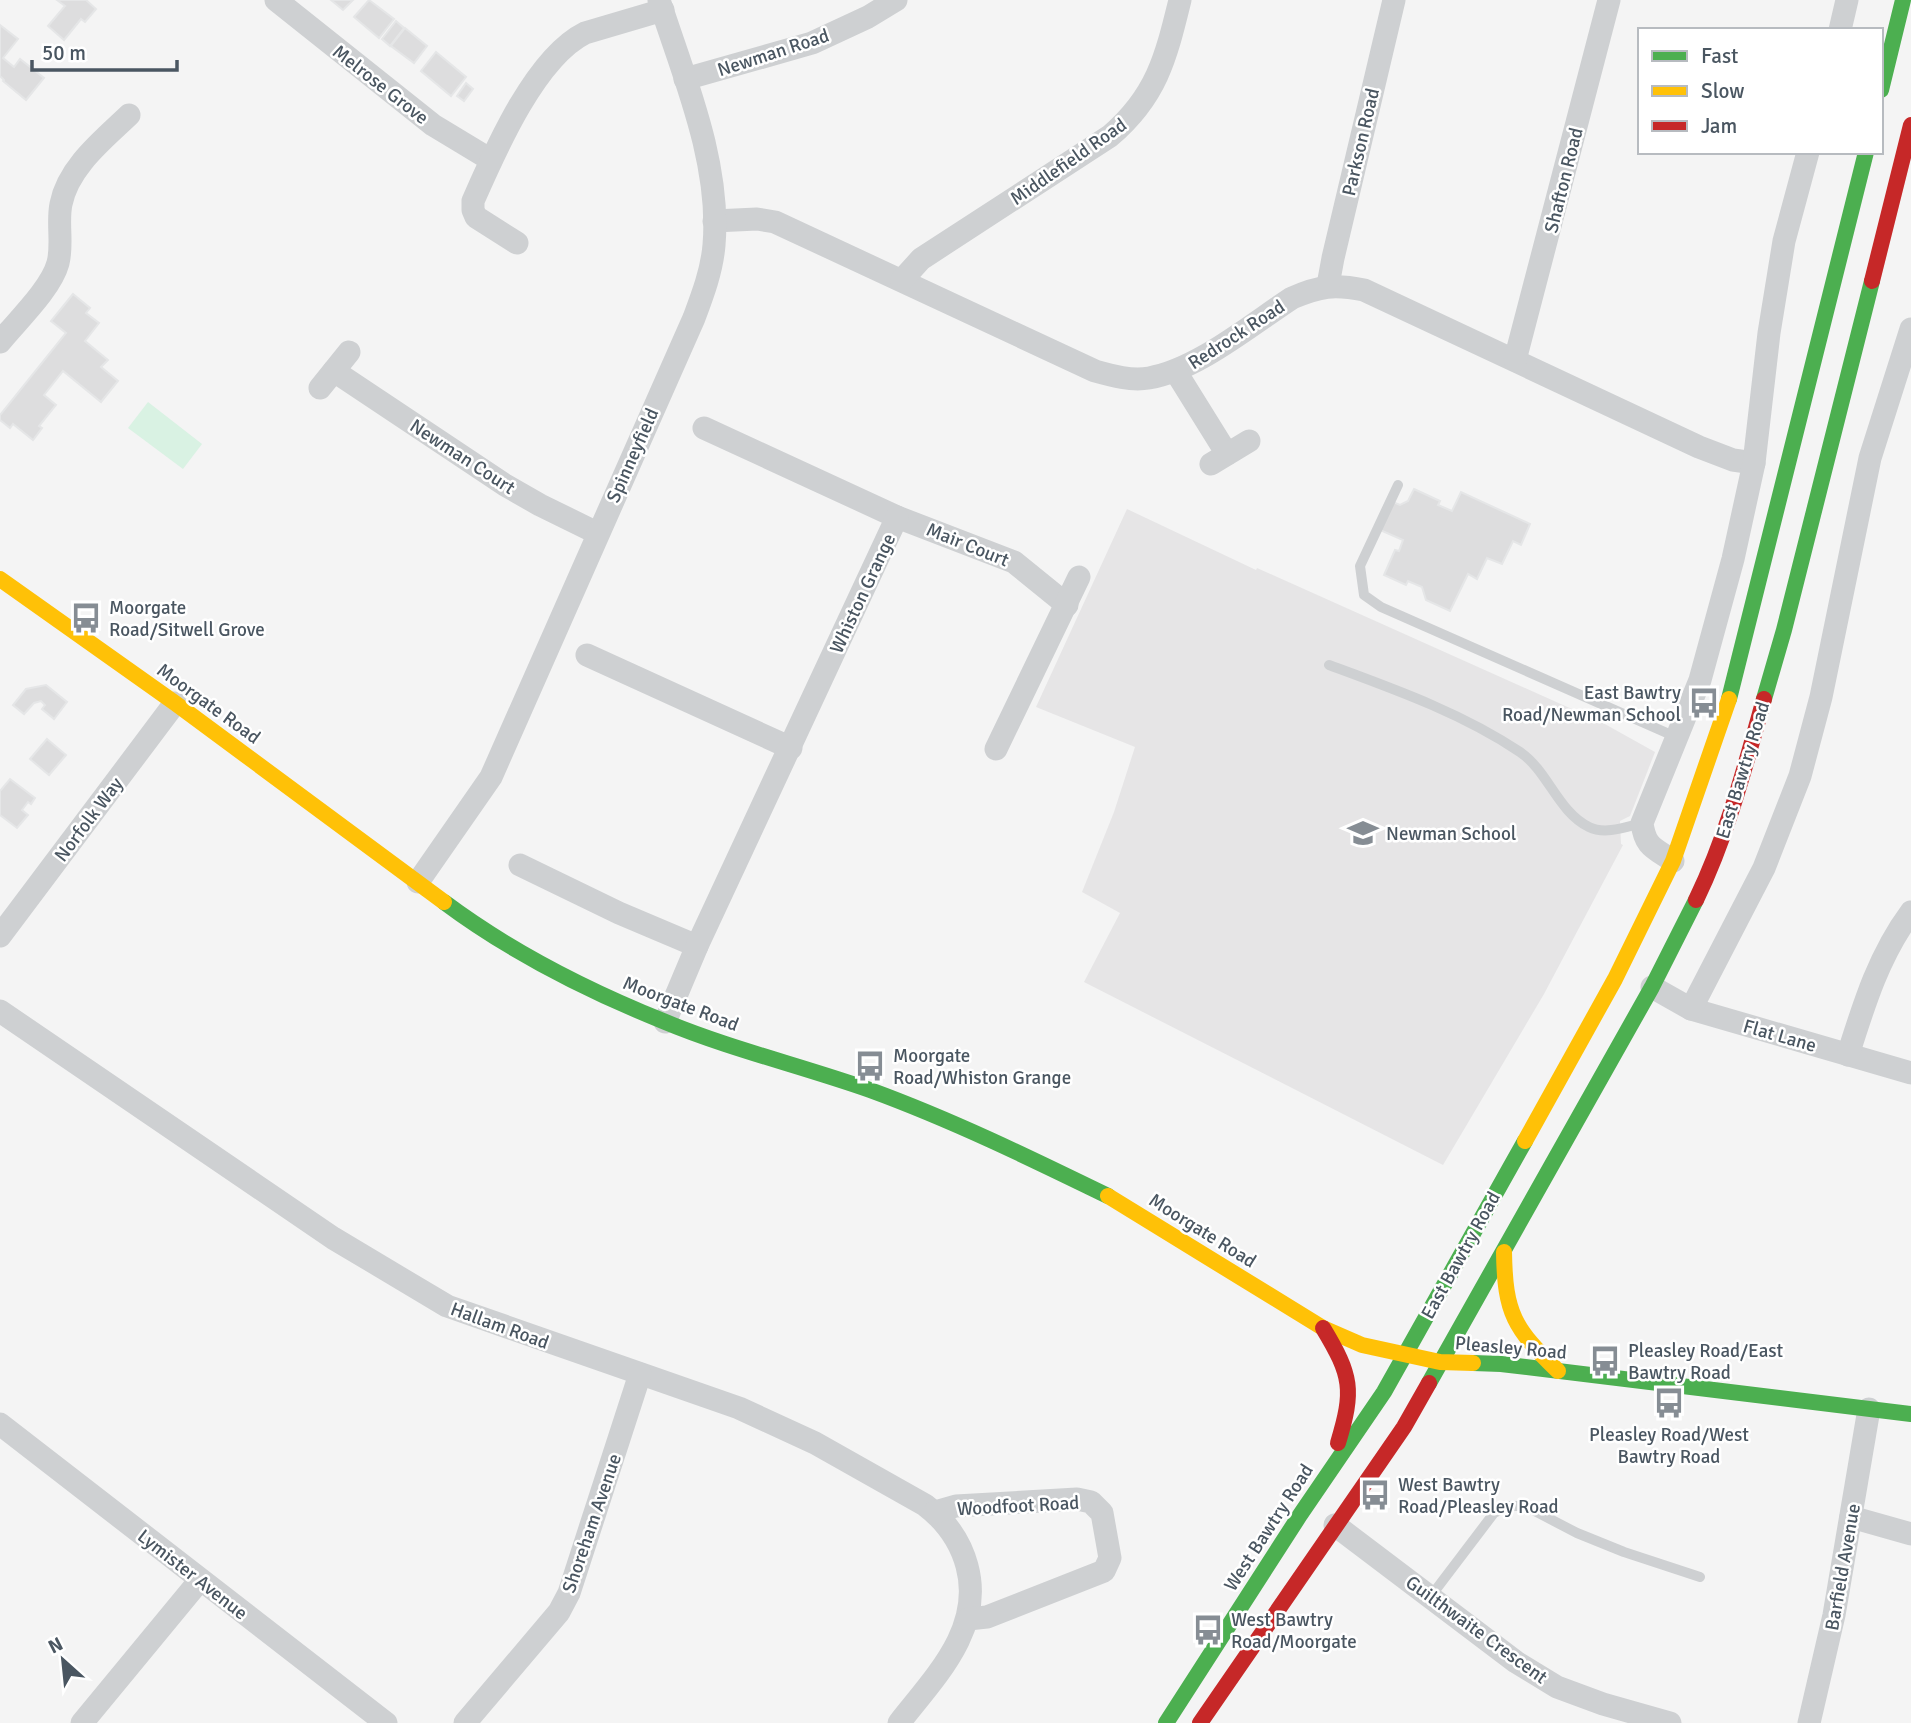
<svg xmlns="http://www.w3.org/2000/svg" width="1911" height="1723" viewBox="0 0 1911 1723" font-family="Signika,sans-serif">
	<rect width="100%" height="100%" fill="#f4f4f4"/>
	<polygon fill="#e6e5e6" points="1127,509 1256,570 1257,568 1603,723 1655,752 1630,816 1620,821 1621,844 1623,845 1544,994 1443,1165 1084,982 1120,913 1082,892 1114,812 1135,747 1036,707"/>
	<polygon fill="#d9f2e3" points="148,402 202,444 183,469 128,428"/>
	<g fill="#ddddde" stroke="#e5e6e7" stroke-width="2">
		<polygon points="57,0 86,0 96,9 85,22 81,19 64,40 48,26 65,6"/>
		<polygon points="331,0 353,0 343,10"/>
		<polygon points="369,0 394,19 379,38 354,17"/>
		<polygon points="396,21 404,28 390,46 382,39"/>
		<polygon points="0,25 18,39 3,58 14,67 20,59 44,78 26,100 3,81 4,80 0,76"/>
		<polygon points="405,28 427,46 414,63 391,46"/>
		<polygon points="436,52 466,77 451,96 421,71"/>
		<polygon points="466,83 473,89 464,101 457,96"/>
		<polygon points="73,294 90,308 86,313 99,323 85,341 108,360 101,367 118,381 101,402 63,371 44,395 56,405 39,426 42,428 33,440 13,424 10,428 0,420 0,415 66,333 51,321"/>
		<polygon points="1414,489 1440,501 1438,505 1452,511 1461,492 1530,524 1521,545 1513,541 1502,564 1487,558 1477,579 1468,574 1450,611 1426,600 1422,587 1408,581 1406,585 1384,575 1395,550 1399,551 1403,540 1380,530 1393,502 1400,505 1408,501"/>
		<polygon points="46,685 67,702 54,719 42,709 45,705 41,701 34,703 24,714 13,705 26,689"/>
		<polygon points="47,739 66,755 49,775 30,759"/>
		<polygon points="10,779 35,798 31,804 28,802 22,810 28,815 17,828 0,815 0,791"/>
	</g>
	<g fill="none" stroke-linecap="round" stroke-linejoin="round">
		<g stroke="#ced0d2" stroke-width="10">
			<polyline points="1398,485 1360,566 1364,595 1381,607 1676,737"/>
			<path d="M1329,665c65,24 133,48 191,87 28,19 38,60 69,75 16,8 37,0 53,-4"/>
			<polyline points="1431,1596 1494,1513 1508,1506 1525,1506 1577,1533 1624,1552 1700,1577"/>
		</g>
		<g stroke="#ced0d2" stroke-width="23">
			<polyline points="276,0 433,125 491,160"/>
			<polyline points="1840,30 1847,0"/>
			<polyline points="685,79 812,43 868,17 896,0"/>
			<path d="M714,221l43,-2 18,3 320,149c18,5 36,10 54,7 48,-8 103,-54 143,-80 28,-12 42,-14 72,-8l335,157 34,13 21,3"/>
			<path d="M517,243l-41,-26 -3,-7v-9c22,-50 62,-143 112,-168l78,-23"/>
			<path d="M902,280l19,-21 189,-123c47,-40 56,-79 70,-136"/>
			<polyline points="1328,285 1333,258 1394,0"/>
			<path d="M0,342c17,-21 51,-53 58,-79 5,-19 -1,-40 3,-59 7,-37 43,-65 68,-89"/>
			<polyline points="1515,360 1609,0"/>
			<polyline points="334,371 505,485 540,505 597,533"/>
			<polyline points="1176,372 1227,454"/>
			<polyline points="320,388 349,352"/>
			<polyline points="704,428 897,517 1014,562 1067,605"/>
			<polyline points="1211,464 1249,441"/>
			<polyline points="587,655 791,748"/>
			<polyline points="996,749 1079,577"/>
			<path d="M1673,861c-19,-13 -28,-14 -31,-38l58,-143 33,-121 21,-96 15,-130 15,-92 24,-89"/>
			<polyline points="520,865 619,913 697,946"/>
			<path d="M418,882l73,-105 203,-459c9,-24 18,-48 20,-73 7,-82 -30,-168 -55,-245"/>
			<polyline points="0,936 175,703"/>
			<polyline points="1652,987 1691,1009 1911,1073"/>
			<polyline points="1691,1009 1764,868 1800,776 1821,697 1870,458 1911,329"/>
			<path d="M0,1011l333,227 114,68 292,102 76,35 110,62c21,16 35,35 42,61 17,63 -32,111 -68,157"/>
			<polyline points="665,1022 697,946 897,517"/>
			<path d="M1848,1055c16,-51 31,-100 63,-143"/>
			<polyline points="0,1424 386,1723"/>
			<polyline points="935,1512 956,1506 1077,1499 1091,1502 1102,1513 1110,1558 1104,1571 987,1617 968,1619"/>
			<polyline points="1851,1517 1911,1534"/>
			<polyline points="1335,1525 1516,1662 1557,1687 1603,1704 1670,1723"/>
			<polyline points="82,1723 200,1580"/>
			<polyline points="465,1723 559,1612 569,1593 640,1374"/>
			<polyline points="1809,1723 1834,1615 1869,1409"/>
		</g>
		<g stroke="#4caf50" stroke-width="16">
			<polyline points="1881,90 1903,0"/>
			<polyline points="1729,699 1866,152"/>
			<polyline points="1764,699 1784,630 1872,281"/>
			<path d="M444,902c67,50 142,88 219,119 67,28 139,45 207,69 82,30 160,68 238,106"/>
			<polyline points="1473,1363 1501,1364 1911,1414"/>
			<polyline points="1429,1383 1652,987 1696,900"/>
			<polyline points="1166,1723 1300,1515 1384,1392 1525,1141"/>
		</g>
		<g stroke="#ffc107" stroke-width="16">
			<polyline points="0,579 175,703 444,902"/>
			<polyline points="1525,1141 1615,979 1673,861 1729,699"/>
			<polyline points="1108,1196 1323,1328 1362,1345 1440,1362 1473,1363"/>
			<path d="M1504,1252c1,62 10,76 54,119"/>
		</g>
		<g stroke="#c62828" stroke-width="16">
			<polyline points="1872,281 1911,125"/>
			<path d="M1696,900c31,-64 49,-133 68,-201"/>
			<path d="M1323,1328c29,48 31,62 15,115"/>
			<polyline points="1200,1723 1404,1427 1429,1383"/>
		</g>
	</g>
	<defs>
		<g id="bus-bare" transform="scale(2.415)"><path d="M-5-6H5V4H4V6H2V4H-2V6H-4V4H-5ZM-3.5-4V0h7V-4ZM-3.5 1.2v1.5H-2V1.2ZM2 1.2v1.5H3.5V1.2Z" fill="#868d94" stroke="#fff" stroke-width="2.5" paint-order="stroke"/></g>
		<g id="school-bare" transform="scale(2.415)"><path d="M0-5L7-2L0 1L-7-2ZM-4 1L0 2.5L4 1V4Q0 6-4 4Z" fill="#868d94" stroke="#fff" stroke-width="2.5" paint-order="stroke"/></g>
	</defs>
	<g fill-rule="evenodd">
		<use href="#bus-bare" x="86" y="618"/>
		<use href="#bus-bare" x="1704" y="703"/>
		<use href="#school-bare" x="1363" y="833"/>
		<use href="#bus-bare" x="870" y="1066"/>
		<use href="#bus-bare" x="1605" y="1361"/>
		<use href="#bus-bare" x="1669" y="1403"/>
		<use href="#bus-bare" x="1375" y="1495"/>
		<use href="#bus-bare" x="1208" y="1630"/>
	</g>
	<g text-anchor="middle" stroke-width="5" stroke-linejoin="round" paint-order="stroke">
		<g font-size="19" fill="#4a5661" stroke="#fff">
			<text transform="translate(773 52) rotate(-18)" y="7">Newman Road</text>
			<text transform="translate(381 84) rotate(38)" y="7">Melrose Grove</text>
			<text transform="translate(1360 142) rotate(-77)" y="7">Parkson Road</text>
			<text transform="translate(1068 161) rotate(-35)" y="7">Middlefield Road</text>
			<text transform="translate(1563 180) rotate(-76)" y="7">Shafton Road</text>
			<text transform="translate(1236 334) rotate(-33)" y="7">Redrock Road</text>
			<text transform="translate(632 455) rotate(-66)" y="7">Spinneyfield</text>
			<text transform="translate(463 456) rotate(33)" y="7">Newman Court</text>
			<text transform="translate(968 544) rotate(22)" y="7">Mair Court</text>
			<text transform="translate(862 593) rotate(-65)" y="7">Whiston Grange</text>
			<text transform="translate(209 703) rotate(36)" y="7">Moorgate Road</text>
			<text transform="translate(1742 770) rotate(-73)" y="7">East Bawtry Road</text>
			<text transform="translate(88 819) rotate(-53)" y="7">Norfolk Way</text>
			<text transform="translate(681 1003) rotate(21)" y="7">Moorgate Road</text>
			<text transform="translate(1780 1035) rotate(16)" y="7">Flat Lane</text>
			<text transform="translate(1203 1230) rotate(32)" y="7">Moorgate Road</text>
			<text transform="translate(1460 1255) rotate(-61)" y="7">East Bawtry Road</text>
			<text transform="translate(500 1325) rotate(20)" y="7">Hallam Road</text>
			<text transform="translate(1511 1347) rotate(5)" y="7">Pleasley Road</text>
			<text transform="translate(1018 1505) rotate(-3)" y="7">Woodfoot Road</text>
			<text transform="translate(591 1523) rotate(-71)" y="7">Shoreham Avenue</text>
			<text transform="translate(1268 1527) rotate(-57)" y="7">West Bawtry Road</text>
			<text transform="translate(1842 1567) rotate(-80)" y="7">Barfield Avenue</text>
			<text transform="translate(193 1574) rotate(38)" y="7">Lymister Avenue</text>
			<text transform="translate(1477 1629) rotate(36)" y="7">Guilthwaite Crescent</text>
		</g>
		<g font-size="19" fill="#4a5661" stroke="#fff" text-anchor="start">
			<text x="109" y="614">Moorgate<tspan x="109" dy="22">Road/Sitwell Grove</tspan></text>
			<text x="1681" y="699" text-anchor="end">East Bawtry<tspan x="1681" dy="22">Road/Newman School</tspan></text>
			<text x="1386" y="840">Newman School</text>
			<text x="893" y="1062">Moorgate<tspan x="893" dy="22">Road/Whiston Grange</tspan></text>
			<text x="1628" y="1357">Pleasley Road/East<tspan x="1628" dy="22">Bawtry Road</tspan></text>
			<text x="1669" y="1441" text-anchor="middle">Pleasley Road/West<tspan x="1669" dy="22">Bawtry Road</tspan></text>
			<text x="1398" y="1491">West Bawtry<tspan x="1398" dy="22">Road/Pleasley Road</tspan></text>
			<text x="1231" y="1626">West Bawtry<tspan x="1231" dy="22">Road/Moorgate</tspan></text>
		</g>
	</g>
	<rect x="1638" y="28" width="245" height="126" fill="#ffffff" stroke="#b7bbc0" stroke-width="2"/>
	<rect x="1652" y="51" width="35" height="10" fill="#4caf50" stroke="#b7bbc0" stroke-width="2"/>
	<text x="1701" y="63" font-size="21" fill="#4a5661">Fast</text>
	<rect x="1652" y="86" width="35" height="10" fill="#ffc107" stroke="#b7bbc0" stroke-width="2"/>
	<text x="1701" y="98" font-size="21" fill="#4a5661">Slow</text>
	<rect x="1652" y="121" width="35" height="10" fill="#c62828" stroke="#b7bbc0" stroke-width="2"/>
	<text x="1701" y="133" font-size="21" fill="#4a5661">Jam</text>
	<g transform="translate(63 1660) rotate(333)" stroke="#ffffff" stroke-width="5" paint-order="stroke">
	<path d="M0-5L12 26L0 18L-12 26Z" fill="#4a5661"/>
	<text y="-10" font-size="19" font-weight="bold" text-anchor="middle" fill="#4a5661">N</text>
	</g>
	<path d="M32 60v10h145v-10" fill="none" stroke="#4a5661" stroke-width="3.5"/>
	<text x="42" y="60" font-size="21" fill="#4a5661" stroke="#ffffff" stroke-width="5" paint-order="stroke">50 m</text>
</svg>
